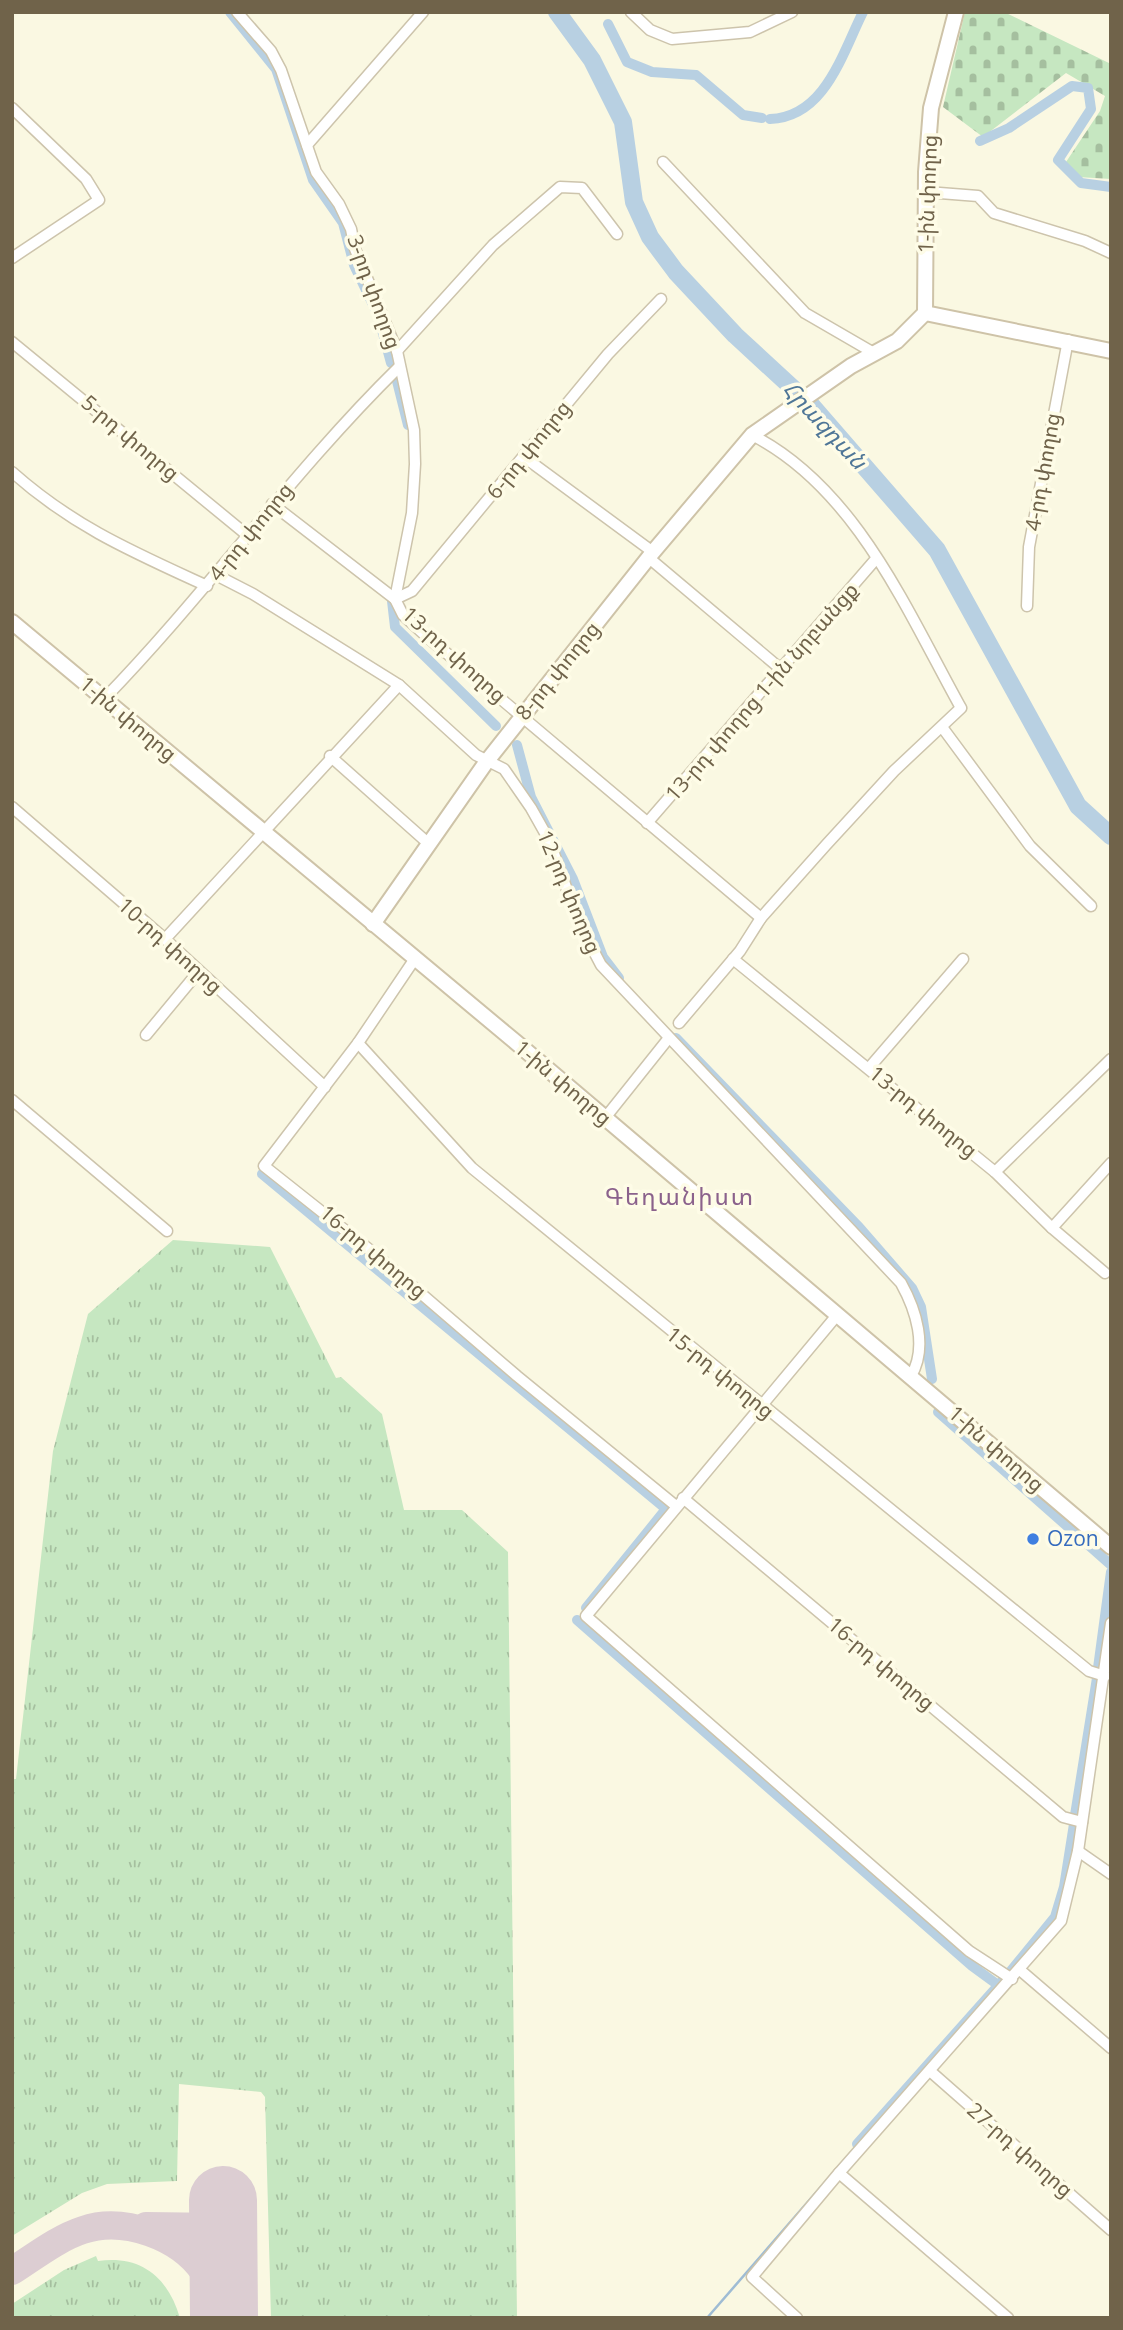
<svg xmlns="http://www.w3.org/2000/svg" width="1123" height="2330" viewBox="0 0 1123 2330" font-family="'Open Sans','Noto Sans Armenian',sans-serif">
	<defs>
		<pattern id="grass-tufts" width="24" height="20" patternUnits="userSpaceOnUse" patternTransform="scale(1.75)"><rect width="24" height="20" fill="#c6e7c1"/><path d="M3 7l-1-3M5 7V3M7 7l1-3M15 17l-1-3M17 17v-4M19 17l1-3" fill="none" stroke="#a5bf9f"/></pattern>
		<pattern id="cemetery-stones" width="16" height="16" patternUnits="userSpaceOnUse" patternTransform="scale(1.75)"><rect width="16" height="16" fill="#c6e7c1"/><path d="M2 7V4a2 2 0 0 1 4 0v3zM10 15v-3a2 2 0 0 1 4 0v3z" fill="#a5bf9f"/></pattern>
	</defs>
	<rect width="100%" height="100%" fill="#faf8e2"/>
	<g fill="url(#grass-tufts)">
		<polygon points="173,1240 270,1247 336,1378 341,1377 382,1414 404,1510 462,1510 508,1552 517,2318 271,2318 265,2097 261,2092 179,2084 177,2181 107,2184 82,2193 12,2236 12,1779 16,1779 53,1451 88,1314"/>
		<path d="M96,2256l2,5c43,-6 70,16 82,57h-168v-14l52,-34z"/>
	</g>
	<polygon fill="url(#cemetery-stones)" points="965,12 1004,12 1111,64 1111,179 1078,177 1066,162 1100,111 1105,96 1066,73 983,137 943,107"/>
	<g fill="none" stroke-linecap="round" stroke-linejoin="round">
		<polyline stroke="#9fbcd4" stroke-width="2.5" points="707,2318 852,2151"/>
		<g stroke="#b8d0e2" stroke-width="10">
			<polyline points="230,12 276,69 313,180 343,223 354,265 378,315 391,363"/>
			<polyline points="608,24 627,62 652,72 696,75 743,115 762,118"/>
			<path d="M770,119c55,-2 72,-65 93,-107"/>
			<polyline points="980,141 1009,128 1072,86 1088,88 1091,109 1058,160 1081,183 1111,187"/>
			<polyline points="396,377 408,425"/>
			<polyline points="392,601 395,627 496,726"/>
			<polyline points="517,745 531,797 573,879 603,957 619,978"/>
			<polyline points="676,1038 859,1227 912,1288 921,1307 932,1379"/>
			<polyline points="262,1174 666,1509 586,1608"/>
			<polyline points="938,1412 1111,1565"/>
			<polyline points="577,1620 972,1966 998,1985"/>
			<polyline points="1098,1668 1111,1572"/>
			<polyline points="1075,1815 1097,1678"/>
			<polyline points="1010,1972 1055,1917 1064,1887 1074,1824"/>
			<polyline points="857,2144 1003,1980"/>
		</g>
		<polyline stroke="#b8d0e2" stroke-width="18" points="557,12 592,60 623,122 634,202 650,237 676,272 735,335 811,405 937,550 1078,806 1111,836"/>
		<g stroke="#dccdd2" stroke-width="28">
			<polyline points="146,2226 224,2227"/>
			<path d="M12,2271c22,-14 46,-33 71,-41 41,-14 97,7 121,42 9,14 14,30 18,46"/>
		</g>
		<polyline stroke="#dccdd2" stroke-width="68" points="223,2200 224,2318"/>
		<g stroke="#cdc4ac" stroke-width="13">
			<g id="minor">
				<polyline points="237,12 271,51 281,70 316,172 339,204 351,229 355,249 397,351 414,430 415,464 412,513 395,599"/>
				<polyline points="631,12 650,30 672,39 750,32 792,12"/>
				<polyline points="12,108 86,179 99,200 12,258"/>
				<polyline points="307,145 423,12"/>
				<polyline points="663,162 805,313 874,353"/>
				<polyline points="927,192 978,196 994,213 1085,241 1111,253"/>
				<polyline points="12,342 247,535"/>
				<polyline points="397,351 493,245 560,187 582,188 617,234"/>
				<polyline points="524,457 653,552"/>
				<path d="M12,472c62,55 121,80 195,114"/>
				<polyline points="272,504 395,599 403,615 425,635 761,918"/>
				<polyline points="649,558 782,670"/>
				<path d="M216,575l37,19 146,91 77,70 28,14 27,39 18,32 30,83 22,42 300,318c15,27 27,64 10,93"/>
				<polyline points="395,599 412,591 608,354 661,299"/>
				<polyline points="1027,606 1029,547 1068,340"/>
				<path d="M104,699c103,-106 189,-228 295,-332"/>
				<polyline points="942,727 1030,846 1091,906"/>
				<polyline points="330,756 429,844"/>
				<polyline points="12,807 165,939 325,1087"/>
				<polyline points="647,823 875,560"/>
				<polyline points="165,939 399,685"/>
				<polyline points="733,959 995,1172 1052,1228 1105,1273"/>
				<polyline points="414,960 358,1043 264,1166 375,1254 517,1376 676,1506"/>
				<path d="M679,1023l61,-72 21,-33 65,-73 68,-74 67,-63c-54,-97 -105,-220 -209,-273"/>
				<polyline points="146,1035 199,971"/>
				<polyline points="358,1043 472,1168 1089,1671 1105,1676"/>
				<polyline points="869,1068 963,959"/>
				<polyline points="12,1100 167,1231"/>
				<polyline points="605,1118 668,1039"/>
				<polyline points="995,1172 1111,1059"/>
				<polyline points="1052,1228 1111,1163"/>
				<polyline points="838,1314 586,1616 969,1951 1012,1979"/>
				<polyline points="683,1498 1063,1817 1082,1822"/>
				<polyline points="1078,1851 1111,1874"/>
				<polyline points="1020,1970 1111,2048"/>
				<polyline points="930,2071 1111,2230"/>
				<polyline points="839,2173 1008,2318"/>
				<polyline points="797,2318 752,2277 839,2173 1061,1921 1078,1851 1111,1623"/>
			</g>
		</g>
		<g stroke="#cec3a8" stroke-width="18">
			<g id="secondary">
				<polyline points="925,313 1111,351"/>
				<polyline points="12,622 518,1044 1111,1547"/>
				<polyline points="373,924 487,761 653,552 752,435 851,366 897,341 925,313 926,172 931,108 956,12"/>
			</g>
		</g>
		<use href="#minor" stroke="#fff" stroke-width="10"/>
		<use href="#secondary" stroke="#fff" stroke-width="14"/>
	</g>
	<circle fill="#3f7fe0" stroke="#fefce7" stroke-width="2.5" cx="1033" cy="1539" r="7"/>
	<g text-anchor="middle" stroke-width="7" stroke-linejoin="round" paint-order="stroke">
		<g font-size="21" fill="#70634a" stroke="#fefce7">
			<text transform="translate(928 194) rotate(-88)" y="7">1-ին փողոց</text>
			<text transform="translate(374 292) rotate(70)" y="7">3-րդ փողոց</text>
			<text transform="translate(130 438) rotate(40)" y="7">5-րդ փողոց</text>
			<text transform="translate(529 450) rotate(-51)" y="7">6-րդ փողոց</text>
			<text transform="translate(1043 472) rotate(-80)" y="7">4-րդ փողոց</text>
			<text transform="translate(251 532) rotate(-51)" y="7">4-րդ փողոց</text>
			<text transform="translate(454 655) rotate(42)" y="7">13-րդ փողոց</text>
			<text transform="translate(558 671) rotate(-51)" y="7">8-րդ փողոց</text>
			<text transform="translate(762 692) rotate(-49)" y="7">13-րդ փողոց 1-ին նրբանցք</text>
			<text transform="translate(128 719) rotate(40)" y="7">1-ին փողոց</text>
			<text transform="translate(569 892) rotate(67)" y="7">12-րդ փողոց</text>
			<text transform="translate(170 946) rotate(42)" y="7">10-րդ փողոց</text>
			<text transform="translate(563 1083) rotate(40)" y="7">1-ին փողոց</text>
			<text transform="translate(923 1112) rotate(39)" y="7">13-րդ փողոց</text>
			<text transform="translate(373 1252) rotate(40)" y="7">16-րդ փողոց</text>
			<text transform="translate(720 1373) rotate(39)" y="7">15-րդ փողոց</text>
			<text transform="translate(996 1449) rotate(41)" y="7">1-ին փողոց</text>
			<text transform="translate(881 1664) rotate(40)" y="7">16-րդ փողոց</text>
			<text transform="translate(1020 2150) rotate(41)" y="7">27-րդ փողոց</text>
		</g>
		<g font-size="21" fill="#366cbe" stroke="#fefce7" text-anchor="start">
			<text x="1047" y="1546">Ozon</text>
		</g>
		<g font-size="23" font-style="italic" fill="#4f7697" stroke="#fefce7">
			<text transform="translate(825 425) rotate(47)" y="8">Հրազդան</text>
		</g>
		<g font-size="24" letter-spacing="2" fill="#8b628c" stroke="#fefce7">
			<text x="680" y="1205">Գեղանիստ</text>
		</g>
	</g>
	<rect width="1123" height="2330" fill="none" stroke="#70634a" stroke-width="28"/>
</svg>
